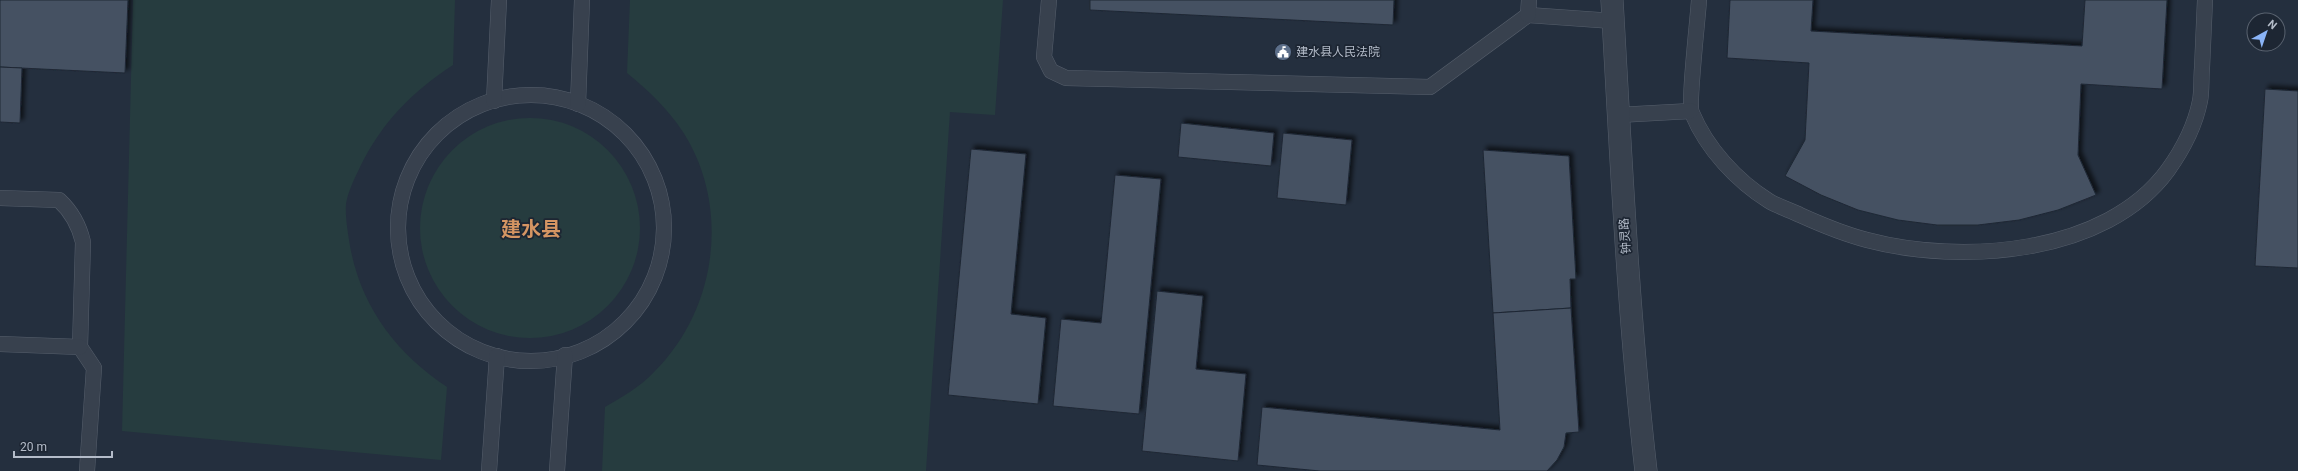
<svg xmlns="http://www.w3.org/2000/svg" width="2298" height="471" viewBox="0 0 2298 471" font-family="Roboto,'Noto Sans SC',sans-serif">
	<defs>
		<filter id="shadow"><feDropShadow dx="3.5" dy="-3.5" stdDeviation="2" flood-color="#0009"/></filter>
	</defs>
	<rect width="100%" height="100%" fill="#242f3e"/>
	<g fill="#263c3f">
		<path d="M133,0h322l-2,65c-41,27 -71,57 -93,102 -5,11 -12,24 -14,37 -1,13 2,29 4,42 11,61 46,107 97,141l-6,73 -319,-29z"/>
		<path d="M630,0h373l-8,115 -45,-3 -24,359h-324l3,-64c17,-10 35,-20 49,-35 63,-62 77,-165 29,-240 -15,-23 -35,-42 -56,-59z"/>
		<circle cx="530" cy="228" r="110"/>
	</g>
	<g fill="#455162" stroke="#1f2835" filter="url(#shadow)">
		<polygon points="0,0 128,0 125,73 0,67"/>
		<polygon points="1090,0 1394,0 1393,25 1090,10"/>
		<polygon points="1730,0 1813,0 1811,31 2082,46 2085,0 2167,0 2162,89 2081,84 2078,155 2096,195 2058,210 2019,220 1978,225 1937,225 1898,220 1858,210 1821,195 1785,176 1805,140 1809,63 1727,58"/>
		<polygon points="0,67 22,68 20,123 0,122"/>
		<polygon points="2265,89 2298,91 2298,268 2255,266"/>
		<polygon points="1181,123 1274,133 1271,166 1178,157"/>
		<polygon points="1283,133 1352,140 1346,205 1277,198"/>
		<polygon points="971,149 1026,154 1011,314 1046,318 1038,404 948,395"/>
		<polygon points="1483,150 1569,156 1576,279 1570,279 1571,308 1493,313"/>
		<polygon points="1115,175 1161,179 1139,414 1053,406 1061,319 1101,323"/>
		<polygon points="1157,291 1203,296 1196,369 1246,374 1238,461 1142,451"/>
		<polygon points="1571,308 1579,432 1566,433 1564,447 1557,460 1547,471 1320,471 1257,465 1262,407 1500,430 1493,313"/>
	</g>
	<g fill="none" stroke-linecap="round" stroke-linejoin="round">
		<g stroke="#565f6c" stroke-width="16">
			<g id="service">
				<polyline points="1049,0 1044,57 1051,71 1066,78 1430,87 1528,15 1613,21"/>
				<path d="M1699,0c-1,17 -11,104 -7,113 15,36 45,68 77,88 10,6 21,9 31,14 22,10 44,19 67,25 94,25 239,15 301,-70 15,-21 27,-44 32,-69 2,-10 1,-23 2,-33 1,-23 2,-45 3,-68"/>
				<polyline points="1528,15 1529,0"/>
				<circle cx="531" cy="228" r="133"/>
				<polyline points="494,101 499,0"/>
				<polyline points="578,104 582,0"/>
				<polyline points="1618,115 1691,111"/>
				<path d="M0,198l59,2c13,12 20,25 24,42l-3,105 14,21 -7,103"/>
				<polyline points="0,344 80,347"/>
				<polyline points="489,471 497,356"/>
				<polyline points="557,471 565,355"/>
			</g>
		</g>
		<g stroke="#565f6c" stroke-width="23">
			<path id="tertiary" d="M1612,0c9,157 16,314 34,471"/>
		</g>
		<use href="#service" stroke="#38414e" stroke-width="15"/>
		<use href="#tertiary" stroke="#38414e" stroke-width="22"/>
	</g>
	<defs>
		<g id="civic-disc" transform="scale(0.9)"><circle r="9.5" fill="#5c6f8a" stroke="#1d2633"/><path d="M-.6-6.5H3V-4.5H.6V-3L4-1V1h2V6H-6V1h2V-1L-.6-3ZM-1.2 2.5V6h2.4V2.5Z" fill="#fff"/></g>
	</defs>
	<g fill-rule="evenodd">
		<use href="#civic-disc" x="1283" y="52"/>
	</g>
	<g text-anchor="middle" stroke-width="3.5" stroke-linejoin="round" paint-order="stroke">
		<g font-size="12" fill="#b4bcc9" stroke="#1d2633" text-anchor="start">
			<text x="1296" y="56">建水县人民法院</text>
		</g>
		<g font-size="12" fill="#b4bcc9" stroke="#1d2633">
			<text transform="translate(1625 236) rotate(-94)" y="4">钟灵路</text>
		</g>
		<g font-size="20" font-weight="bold" fill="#d59563" stroke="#1d2633">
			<text x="531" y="236">建水县</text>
		</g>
	</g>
	<g transform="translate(2266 32) rotate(40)"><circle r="19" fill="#1d2633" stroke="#59626f"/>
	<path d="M0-3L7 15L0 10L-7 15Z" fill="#8ab4f8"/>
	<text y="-6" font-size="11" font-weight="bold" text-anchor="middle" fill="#b4bcc9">N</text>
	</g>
	<path d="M14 451v6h98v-6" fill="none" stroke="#b4bcc9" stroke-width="2"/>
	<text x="20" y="451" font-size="12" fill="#b4bcc9" stroke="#1d2633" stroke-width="3" paint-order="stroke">20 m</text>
</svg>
